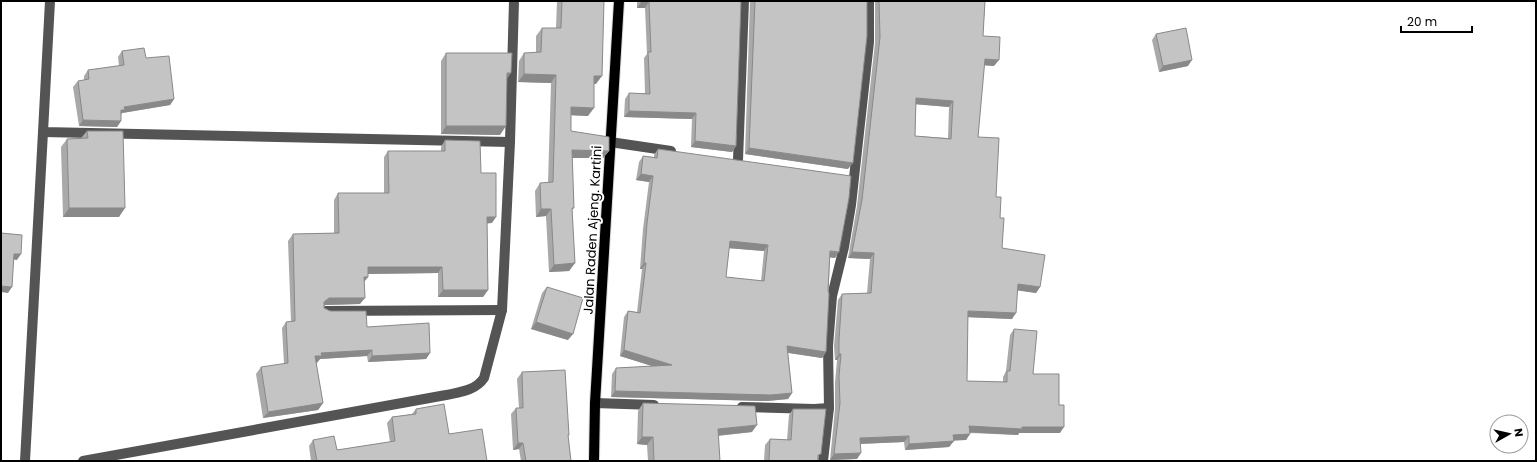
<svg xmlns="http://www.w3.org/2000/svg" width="1537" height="462" viewBox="0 0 1537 462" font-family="Poppins,sans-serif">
	<rect width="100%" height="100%" fill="#fff"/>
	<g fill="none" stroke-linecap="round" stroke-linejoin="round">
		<g stroke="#dbdbdb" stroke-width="12">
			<polyline id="major" points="594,461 595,403 619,1"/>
		</g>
		<g stroke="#545454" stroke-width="10">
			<polyline points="50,1 43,132 510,142"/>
			<polyline points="610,142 671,151"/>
			<polyline points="738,160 744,1"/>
			<polyline points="325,311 502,310"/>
			<polyline points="595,403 654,405"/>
			<polyline points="742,407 814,409 829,408 823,461"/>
			<polyline points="829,408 828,346 832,296 844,247 851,205 869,42 869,1"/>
			<polyline points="25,461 43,132"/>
			<path d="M83,461l363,-66c14,-3 29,-4 38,-17l18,-68 8,-168 4,-141"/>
		</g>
		<use href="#major" stroke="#000" stroke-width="10"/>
	</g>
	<g fill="#a9a9a9" fill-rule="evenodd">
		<polygon points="557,1 604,1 596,84 594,84 588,116 571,115 571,131 609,151 603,158 572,158 574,208 572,210 575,263 569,271 549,272 546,216 536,217 535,191 540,183 548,183 551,83 518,82 519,61 524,53 536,53 536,36 542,28 556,28"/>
		<polygon points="637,1 741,1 736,146 732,152 691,147 692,119 624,117 625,99 629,93 645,93 644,58 647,54 645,8 637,8"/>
		<polygon points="750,1 867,1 848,169 745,154"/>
		<path d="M875,1h110l-2,35 11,30 -10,-1 -6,72 18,60 4,21 2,30 38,39 -4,6 -18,-3 -6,29 -44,-2 -1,64 36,1v-5l3,-6 4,-36 4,-6 19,45 26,31 1,28h-41l-1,2 -48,-2 -4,7h-12l-5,7 -44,3 -1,-8 -43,2 -4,15 -27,1 5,-51v-27l2,-22h-2l-1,-14 4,-46 4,-6 25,-1 3,-34 -22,-1 9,-52 18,-163zM916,104l33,3 -1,31 -33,-2z"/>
		<polygon points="1156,34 1188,66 1159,72 1152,40"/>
		<polygon points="122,51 146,58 174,99 170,105 122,113 121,115 121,121 117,127 79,126 73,87 78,81 84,80 84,76 88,70 119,66 118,57"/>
		<polygon points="446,53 507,78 500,135 441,134 441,61"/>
		<polygon points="87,131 119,217 63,217 61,147 67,139 81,138"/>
		<polygon points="445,140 481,173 492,223 487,223 488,290 483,297 438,297 438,273 368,274 368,277 364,282 360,304 325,305 324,308 367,327 430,353 426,359 368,362 367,356 320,359 316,363 323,403 318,410 263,418 256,374 261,367 284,364 282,328 286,322 291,321 288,241 293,234 334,233 334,200 338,193 384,193 384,157 388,151 441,151 441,147"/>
		<path d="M658,149l177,109 -5,-1 -4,95 -4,6 -34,-5 4,40 -4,6 -21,2 -156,-4 1,-23 4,-6 36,-2 -32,-10 4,-39 4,-6 9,1 5,-43h-2l3,-40 6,-47 -13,-2 3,-18 4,-6 11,1v-2zM729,248l35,3 -3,30 -35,-4z"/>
		<polygon points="547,287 568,340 531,329 542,293"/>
		<polygon points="522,372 569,435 568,436 571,461 521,461 519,449 513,450 511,414 516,408 519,408 517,379"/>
		<polygon points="643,403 752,432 718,436 720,461 648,461 647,445 637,444 638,411"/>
		<polygon points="416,409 487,461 311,461 309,446 313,440 337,450 390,442 387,423 392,417 412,414"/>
		<polygon points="793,409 818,459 818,461 764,461 765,445 770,439 787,440 789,415"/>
	</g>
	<g fill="#898989">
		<polygon points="641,2 649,2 645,8 637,8"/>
		<polygon points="985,59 999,60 994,66 980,65"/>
		<polygon points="1192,60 1188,66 1159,72 1163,66"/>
		<polygon points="507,73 511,73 505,82"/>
		<polygon points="524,74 556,75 551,83 518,82"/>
		<polygon points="594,76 602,76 596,84 589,84"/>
		<polygon points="916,98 953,101 949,107 912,104"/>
		<polygon points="174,99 170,105 122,113 120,116 121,110 124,107"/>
		<polygon points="571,107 594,108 588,116 565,115"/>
		<polygon points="629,111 696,113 692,119 624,117"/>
		<polygon points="83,120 121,121 117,127 79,126"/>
		<polygon points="446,126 506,126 500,135 441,134"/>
		<polygon points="695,141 736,146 732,152 691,147"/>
		<polygon points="749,148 853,163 848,169 745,154"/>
		<polygon points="572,150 609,151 603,158 566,158"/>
		<polygon points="641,174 653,176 649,182 636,180"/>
		<polygon points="69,208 125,208 119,217 63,217"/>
		<polygon points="541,209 551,209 546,216 536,217"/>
		<polygon points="487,217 496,217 492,223 483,224"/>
		<polygon points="730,241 768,245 764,251 726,248"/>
		<polygon points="830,251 839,252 835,258 826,257"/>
		<polygon points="852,252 874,253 870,259 848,258"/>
		<polygon points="14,254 21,254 17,260 10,259"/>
		<polygon points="575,263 569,271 549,272 554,265"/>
		<polygon points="644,263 646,263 642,269 640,269"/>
		<polygon points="368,267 442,267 438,273 363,274"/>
		<polygon points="364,277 368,277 363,283"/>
		<polygon points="1018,284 1040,287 1036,293 1014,290"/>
		<polygon points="1,286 12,287 8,293 1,292"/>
		<polygon points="443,290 488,290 483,297 438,297"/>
		<polygon points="329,298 365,298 360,304 325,305 319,308 324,302"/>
		<polygon points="968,311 1016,313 1012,319 963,317"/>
		<polygon points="536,322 573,334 568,340 531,329"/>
		<polygon points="787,346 826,352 822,358 783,352"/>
		<polygon points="372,350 367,356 320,359 317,363 311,363 315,356 321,353"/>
		<polygon points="624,350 672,365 668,371 620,356"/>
		<polygon points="430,353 426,359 368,362 372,356"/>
		<polygon points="839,354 841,354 837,360 835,360"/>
		<polygon points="615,391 792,393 788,399 767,401 611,397"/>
		<polygon points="323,403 318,410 263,418 268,412"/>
		<polygon points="757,425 752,432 713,436 718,429"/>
		<polygon points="969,426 1022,427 1064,427 1060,433 1019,433 1018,435 965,432"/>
		<polygon points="970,434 966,440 949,441 953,435"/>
		<polygon points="909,436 904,442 856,444 860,438"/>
		<polygon points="642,437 653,437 647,445 637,444"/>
		<polygon points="954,441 949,447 905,450 909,444"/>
		<polygon points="518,443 523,443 519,449 513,450"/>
		<polygon points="861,453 857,459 830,460 834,454"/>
	</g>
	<g fill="#c4c4c4" stroke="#898989" fill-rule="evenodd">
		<polygon points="562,1 604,1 602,76 594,76 594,108 571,107 571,131 609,137 609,151 572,150 574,208 572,208 575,263 554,265 551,209 541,209 540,183 553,182 556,75 524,74 524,53 541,52 542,28 561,28"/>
		<polygon points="641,1 741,1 736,146 695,141 696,113 629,111 629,93 650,94 648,52 651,52 649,2 641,2"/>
		<polygon points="755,1 867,1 867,36 853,163 749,148"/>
		<path d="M879,1h106l-2,35 17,1 -1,23 -14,-1 -7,78 21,1 -3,59h5l-1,21h4l-2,30 43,7 -5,32 -22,-3 -2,29 -48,-2 -1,70 40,1v-11h3l4,-42 23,2 -4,43h26v31h5v22h-42v2l-53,-3 1,8 -17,1 1,6 -45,3v-8l-49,2 1,15 -27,1 6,-51 -1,-27 2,-22h-2v-14l3,-46 29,-1 3,-40 -22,-1 10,-52 18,-163zM916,98l37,3 -2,38 -36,-3z"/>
		<polygon points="1186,28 1192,60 1163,66 1156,34"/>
		<polygon points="144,48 146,58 169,56 174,99 124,107 125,110 121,110 121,121 83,120 78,81 89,79 88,70 124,65 122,51"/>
		<polygon points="446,53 512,53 511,73 507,73 506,126 446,126"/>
		<polygon points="87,131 123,131 125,208 69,208 67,139 88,138"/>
		<polygon points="445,140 480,141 481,173 496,173 496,217 487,217 488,290 443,290 442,267 368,267 368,277 364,277 365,298 329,298 324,302 324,308 330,311 366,311 367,327 429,323 430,353 372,356 372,350 321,353 322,356 315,356 323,403 268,412 261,367 288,363 286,322 295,321 293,234 339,233 338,193 389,193 388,151 445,151"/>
		<path d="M658,149l193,27 -2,22 -10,54 -9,-1 -2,39 1,4 -3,58 -39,-6 5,47 -21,2 -156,-4 1,-23 56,-3 -48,-15 4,-39 12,2 6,-50h-2l3,-40 6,-47 -12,-2 2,-18 14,2zM730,241l38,4 -4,36 -38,-4z"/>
		<polygon points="1,233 22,235 21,254 14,254 12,287 1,286"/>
		<polygon points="547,287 583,298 573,334 536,322"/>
		<polygon points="565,370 569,435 568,435 571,461 526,461 523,443 518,443 516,408 523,408 522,372"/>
		<polygon points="643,403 755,406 757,425 718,429 720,461 654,461 653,437 642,437"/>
		<polygon points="444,404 449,434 482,429 487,461 317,461 313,440 334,436 337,450 395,441 392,417 416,414 416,409"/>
		<polygon points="793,409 826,409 821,454 818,455 818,461 769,461 770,439 791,440"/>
	</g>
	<g text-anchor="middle" stroke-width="4" stroke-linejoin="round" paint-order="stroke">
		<g font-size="13" fill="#000" stroke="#fff">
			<text transform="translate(592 230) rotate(-87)" y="5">Jalan Raden Ajeng. Kartini</text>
		</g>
	</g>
	<rect width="1537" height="462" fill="none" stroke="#000000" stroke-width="4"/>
	<g transform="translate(1509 434) rotate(82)"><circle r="19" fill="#ffffff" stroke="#999999"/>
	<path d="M0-3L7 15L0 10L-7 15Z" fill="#000000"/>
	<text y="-6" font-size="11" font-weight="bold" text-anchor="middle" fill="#000000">N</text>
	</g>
	<path d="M1401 26v6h71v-6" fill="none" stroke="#000000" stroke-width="2"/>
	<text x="1407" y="26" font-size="12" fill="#000000" stroke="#ffffff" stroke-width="3" paint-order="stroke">20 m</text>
</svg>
